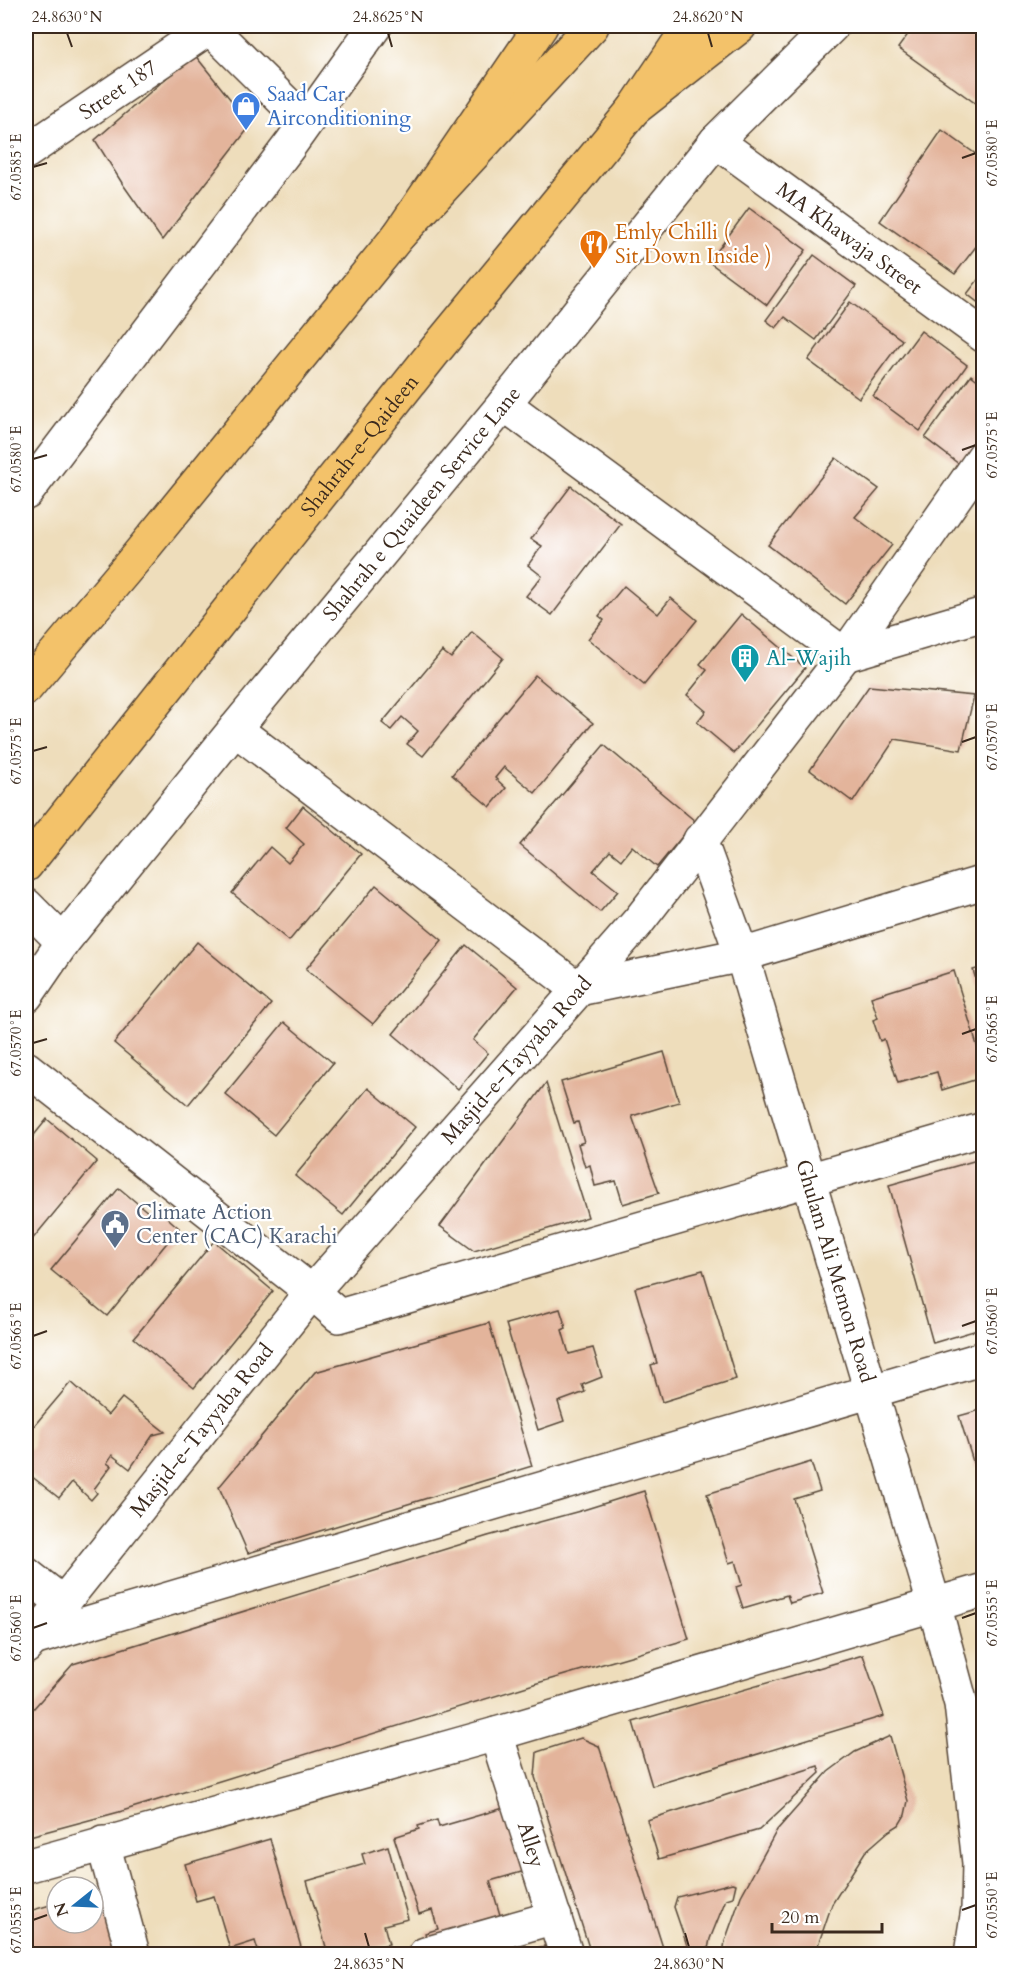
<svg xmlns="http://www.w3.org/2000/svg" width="1009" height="1980" viewBox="0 0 1009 1980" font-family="Cardo,serif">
	<rect width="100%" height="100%" fill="#fff"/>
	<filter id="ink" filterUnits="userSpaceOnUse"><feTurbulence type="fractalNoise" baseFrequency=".0167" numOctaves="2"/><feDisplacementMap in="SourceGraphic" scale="12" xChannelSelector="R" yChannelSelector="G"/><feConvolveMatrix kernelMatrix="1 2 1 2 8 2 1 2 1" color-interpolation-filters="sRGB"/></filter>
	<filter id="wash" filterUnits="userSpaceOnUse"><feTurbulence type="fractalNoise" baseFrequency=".008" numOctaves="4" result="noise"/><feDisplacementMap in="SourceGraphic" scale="24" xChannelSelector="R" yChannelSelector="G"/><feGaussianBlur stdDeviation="1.35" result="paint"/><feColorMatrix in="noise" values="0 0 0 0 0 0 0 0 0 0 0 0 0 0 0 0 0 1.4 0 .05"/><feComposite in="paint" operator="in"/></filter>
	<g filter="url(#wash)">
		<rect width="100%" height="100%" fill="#edb"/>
		<g id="blocks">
			<g fill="#e3b49b">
				<polygon points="914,26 984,26 984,91 975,103 898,48"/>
				<polygon points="194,54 251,125 162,240 122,183 95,140"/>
				<polygon points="942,130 984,160 984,236 955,274 880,221"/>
				<polygon points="749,208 806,250 767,305 709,262"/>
				<polygon points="814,255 856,286 816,340 785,317 776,328 766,320"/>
				<polygon points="984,272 984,307 967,294"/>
				<polygon points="850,302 902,340 859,398 808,360"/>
				<polygon points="921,331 967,365 920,431 873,396"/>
				<polygon points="971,375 984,385 984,450 968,471 925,438"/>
				<polygon points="836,458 879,489 855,517 892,545 845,604 768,545"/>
				<polygon points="571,486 621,524 552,615 526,596 542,576 528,565 542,546 531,539"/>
				<polygon points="624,586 658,614 671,598 697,620 644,685 588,639 604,620 599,616"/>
				<polygon points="741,614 805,668 734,753 697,722 706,711 687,695 707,670 700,664"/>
				<polygon points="472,632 503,658 423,756 407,744 418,731 402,717 391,730 382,723 442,651 451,658"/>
				<polygon points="535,675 593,723 535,793 504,767 495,778 506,788 490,807 452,775"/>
				<polygon points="869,686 974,696 961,750 895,739 853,802 810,770"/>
				<polygon points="604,745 695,821 657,867 632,846 621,860 610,851 593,871 618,891 600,912 520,845"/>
				<polygon points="303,806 361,854 289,941 232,893 270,847 288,863 304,844 286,828"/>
				<polygon points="376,885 442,940 373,1024 306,969"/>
				<polygon points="197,942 271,1004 188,1105 114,1043"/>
				<polygon points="466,945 517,987 473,1040 488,1053 458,1089 393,1034"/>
				<polygon points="984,967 984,1002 983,1002 973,970"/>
				<polygon points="954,971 984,1068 984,1077 942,1090 937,1072 898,1083 884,1039 880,1041 873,1020 878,1018 871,997"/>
				<polygon points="284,1022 333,1063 274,1135 225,1094"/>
				<polygon points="664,1052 679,1102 632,1116 659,1193 623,1204 616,1181 595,1186 590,1165 585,1167 578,1144 584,1142 578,1122 574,1123 561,1082"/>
				<polygon points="546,1083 588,1217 474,1251 440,1226"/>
				<polygon points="368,1088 415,1127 343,1215 295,1176"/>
				<polygon points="47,1119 97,1161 26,1247 26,1145"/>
				<polygon points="984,1158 984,1328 933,1343 889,1185"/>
				<polygon points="119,1188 149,1213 154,1206 179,1228 107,1316 51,1270"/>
				<polygon points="214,1241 273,1291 194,1388 134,1338"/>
				<polygon points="703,1270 736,1379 662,1402 651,1365 657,1363 635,1288"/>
				<polygon points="560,1309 566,1328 562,1330 569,1354 593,1348 602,1377 582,1385 585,1392 558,1402 564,1421 538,1430 506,1324"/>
				<polygon points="489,1323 532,1466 248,1553 219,1487 315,1372"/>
				<polygon points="71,1382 108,1415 122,1398 165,1432 153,1435 130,1469 112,1455 107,1463 111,1466 94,1489 97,1493 91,1500 72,1482 59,1498 26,1472 26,1452 33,1448 33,1427"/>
				<polygon points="984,1409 984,1465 975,1468 959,1416"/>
				<polygon points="811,1462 820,1491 794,1499 823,1593 790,1603 787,1595 743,1608 736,1587 742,1585 735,1561 729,1563 707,1494"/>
				<polygon points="644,1491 689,1639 534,1684 119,1812 26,1837 26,1717 73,1664 488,1536 580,1511"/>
				<polygon points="26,1590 49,1608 26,1638"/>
				<polygon points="863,1655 884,1716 652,1786 633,1722"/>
				<polygon points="890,1736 908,1801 905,1815 899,1825 889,1831 865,1852 832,1904 815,1954 723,1954 725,1941 741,1896 777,1830 828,1772 855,1752"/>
				<polygon points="581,1738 599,1746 665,1954 591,1954 535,1777 537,1752"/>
				<polygon points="818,1766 820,1773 759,1830 659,1859 647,1820"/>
				<polygon points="514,1805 532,1869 490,1881 503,1925 429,1946 425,1933 438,1929 432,1910 419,1914 394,1837 419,1829 418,1826 437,1820 439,1827"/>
				<polygon points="270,1839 303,1954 259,1954 255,1941 230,1949 214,1896 196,1901 185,1864"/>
				<polygon points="388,1846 408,1919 384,1925 389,1944 351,1954 328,1954 307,1881 365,1864 362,1854"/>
				<polygon points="732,1883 736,1884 733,1897 726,1899 710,1939 707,1954 690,1954 674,1907 677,1897"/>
				<polygon points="100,1890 118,1954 26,1954 26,1912 57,1903 57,1923 93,1923 93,1892"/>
				<polygon points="544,1946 546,1954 517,1954"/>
			</g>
		</g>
	</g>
	<g filter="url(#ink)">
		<use href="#blocks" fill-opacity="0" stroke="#564536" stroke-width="1.5"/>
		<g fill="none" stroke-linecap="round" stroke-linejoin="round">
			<g stroke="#564536" stroke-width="36">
				<g id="minor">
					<polyline points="208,26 305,122"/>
					<path id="s1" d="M716,141l268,195"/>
					<path id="s2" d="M26,152l186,-126"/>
					<polyline points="504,404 845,655 984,614"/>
					<polyline points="26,493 290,145 375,26"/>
					<polyline points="235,729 578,989 742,955 984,882"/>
					<path id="s3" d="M700,840l42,115 192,649 27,100 18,159 -1,46 -7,45"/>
					<polyline points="26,905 63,942"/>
					<path id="s4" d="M26,996l37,-54 172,-213 269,-325 212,-263 116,-115"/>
					<polyline points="26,1068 312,1292 339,1316 984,1129"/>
					<polyline points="26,1574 63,1603"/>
					<polyline points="33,1639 984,1358"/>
					<path id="s5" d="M26,1647l37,-44 249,-311 326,-370 207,-267 139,-199"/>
					<path id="s6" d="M496,1734l70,220"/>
					<polyline points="103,1843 133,1954"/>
					<polyline points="26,1866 496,1734 984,1590"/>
					<polyline points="425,1954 555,1917"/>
				</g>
			</g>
			<g stroke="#564536" stroke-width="36">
				<g id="major">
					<polyline points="26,688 134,560 399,235 592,26"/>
					<path id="s7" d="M26,865l408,-513 200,-243 56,-83"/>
				</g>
			</g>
			<g stroke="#564536" stroke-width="36">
				<g id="highway">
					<polyline points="634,109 740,26"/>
					<polyline points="399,235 541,26"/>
				</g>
			</g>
			<use href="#minor" stroke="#fff" stroke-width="33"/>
			<use href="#major" stroke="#f3c26a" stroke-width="33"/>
			<use href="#highway" stroke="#f3c26a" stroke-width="33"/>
		</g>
	</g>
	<path fill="none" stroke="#3b2a1e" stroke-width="2" d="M67,33l5,14M388,33l4,14M708,33l4,14M962,158l14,-5M33,167l14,-4M962,450l14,-5M33,459l14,-4M962,742l14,-5M33,751l14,-4M962,1034l14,-5M33,1043l14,-4M962,1326l14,-5M33,1336l14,-5M962,1618l14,-5M33,1628l14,-5M962,1910l14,-5M33,1920l14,-5M365,1933l4,14M685,1933l4,14"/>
	<defs>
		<g id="shop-pin" transform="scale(1.5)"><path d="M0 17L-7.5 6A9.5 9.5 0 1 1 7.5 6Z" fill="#3f7fe0" stroke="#fff"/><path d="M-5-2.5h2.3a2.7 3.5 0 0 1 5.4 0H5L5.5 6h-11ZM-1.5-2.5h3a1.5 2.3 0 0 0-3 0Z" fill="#fff"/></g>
		<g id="restaurant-pin" transform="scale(1.5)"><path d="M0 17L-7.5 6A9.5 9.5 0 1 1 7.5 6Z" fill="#e8710a" stroke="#fff"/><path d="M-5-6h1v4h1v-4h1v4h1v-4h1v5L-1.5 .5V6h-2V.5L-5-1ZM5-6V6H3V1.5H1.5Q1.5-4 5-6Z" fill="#fff"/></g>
		<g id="building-pin" transform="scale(1.5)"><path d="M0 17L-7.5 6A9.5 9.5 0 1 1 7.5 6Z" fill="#0f9aa8" stroke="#fff"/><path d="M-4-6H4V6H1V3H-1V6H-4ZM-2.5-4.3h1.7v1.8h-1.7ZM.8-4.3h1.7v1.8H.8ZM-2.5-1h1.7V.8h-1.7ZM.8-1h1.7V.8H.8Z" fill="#fff"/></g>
		<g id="civic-pin" transform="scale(1.5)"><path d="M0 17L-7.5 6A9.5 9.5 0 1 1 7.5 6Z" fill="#5c6f8a" stroke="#fff"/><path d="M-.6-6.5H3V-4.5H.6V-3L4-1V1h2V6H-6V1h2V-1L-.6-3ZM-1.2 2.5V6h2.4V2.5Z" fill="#fff"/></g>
	</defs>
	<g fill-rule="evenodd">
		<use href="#shop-pin" x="246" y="106"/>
		<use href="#restaurant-pin" x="594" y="244"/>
		<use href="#building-pin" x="745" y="658"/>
		<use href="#civic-pin" x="115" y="1224"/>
	</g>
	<g text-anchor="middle" stroke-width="4.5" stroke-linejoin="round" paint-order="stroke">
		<g font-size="21" fill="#3b2a1e" stroke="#fff">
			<text dy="7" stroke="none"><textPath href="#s2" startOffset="111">Street 187</textPath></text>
			<text dy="7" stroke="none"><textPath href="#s1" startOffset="165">MA Khawaja Street</textPath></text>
			<text dy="7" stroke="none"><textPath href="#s7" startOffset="536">Shahrah-e-Qaideen</textPath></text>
			<text dy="7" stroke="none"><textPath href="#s4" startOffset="632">Shahrah e Quaideen Service Lane</textPath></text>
			<text dy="7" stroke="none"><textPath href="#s5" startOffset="765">Masjid-e-Tayyaba Road</textPath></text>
			<text dy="7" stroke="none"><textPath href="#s3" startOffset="452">Ghulam Ali Memon Road</textPath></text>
			<text dy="7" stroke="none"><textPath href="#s5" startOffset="279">Masjid-e-Tayyaba Road</textPath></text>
			<text dy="7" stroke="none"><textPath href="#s6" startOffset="116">Alley</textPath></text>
		</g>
		<g font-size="21" fill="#366cbe" stroke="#fff" text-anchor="start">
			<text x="267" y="101">Saad Car<tspan x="267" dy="24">Airconditioning</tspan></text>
		</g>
		<g font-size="21" fill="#c56008" stroke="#fff" text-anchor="start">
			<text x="615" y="239">Emly Chilli (<tspan x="615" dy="24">Sit Down Inside )</tspan></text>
		</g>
		<g font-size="21" fill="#0d838f" stroke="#fff" text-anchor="start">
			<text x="766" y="665">Al-Wajih</text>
		</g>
		<g font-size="21" fill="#4e5e75" stroke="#fff" text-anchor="start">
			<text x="136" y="1219">Climate Action<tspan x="136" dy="24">Center (CAC) Karachi</tspan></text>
		</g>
	</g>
	<rect width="1009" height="1980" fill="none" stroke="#fff" stroke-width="66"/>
	<g transform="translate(75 1905) rotate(252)"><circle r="28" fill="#ffffff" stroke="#b1aaa5" stroke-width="1.5"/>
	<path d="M0-4.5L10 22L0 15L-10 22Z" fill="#1f6fb2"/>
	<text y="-9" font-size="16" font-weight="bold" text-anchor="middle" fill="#3b2a1e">N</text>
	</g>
	<path d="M772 1923v9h110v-9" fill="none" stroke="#3b2a1e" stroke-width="3"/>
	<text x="781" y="1923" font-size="18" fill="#3b2a1e" stroke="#ffffff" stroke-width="4.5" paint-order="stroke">20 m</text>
	<rect x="33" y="33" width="943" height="1914" fill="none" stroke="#3b2a1e" stroke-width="2"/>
	<g font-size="15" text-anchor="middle" fill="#3b2a1e">
		<text x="67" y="22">24.8630°N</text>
		<text x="388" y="22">24.8625°N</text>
		<text x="708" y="22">24.8620°N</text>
		<text transform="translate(992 153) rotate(-90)" y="5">67.0580°E</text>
		<text transform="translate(16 167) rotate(-90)" y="5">67.0585°E</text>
		<text transform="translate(992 445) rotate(-90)" y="5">67.0575°E</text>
		<text transform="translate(16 459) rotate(-90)" y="5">67.0580°E</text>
		<text transform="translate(992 737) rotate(-90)" y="5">67.0570°E</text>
		<text transform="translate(16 751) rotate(-90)" y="5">67.0575°E</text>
		<text transform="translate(992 1029) rotate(-90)" y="5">67.0565°E</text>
		<text transform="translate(16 1043) rotate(-90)" y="5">67.0570°E</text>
		<text transform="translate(992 1321) rotate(-90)" y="5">67.0560°E</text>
		<text transform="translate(16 1336) rotate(-90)" y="5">67.0565°E</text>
		<text transform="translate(992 1613) rotate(-90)" y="5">67.0555°E</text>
		<text transform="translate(16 1628) rotate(-90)" y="5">67.0560°E</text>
		<text transform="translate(992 1905) rotate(-90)" y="5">67.0550°E</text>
		<text transform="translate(16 1920) rotate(-90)" y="5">67.0555°E</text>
		<text x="369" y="1969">24.8635°N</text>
		<text x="689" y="1969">24.8630°N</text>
	</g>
</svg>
